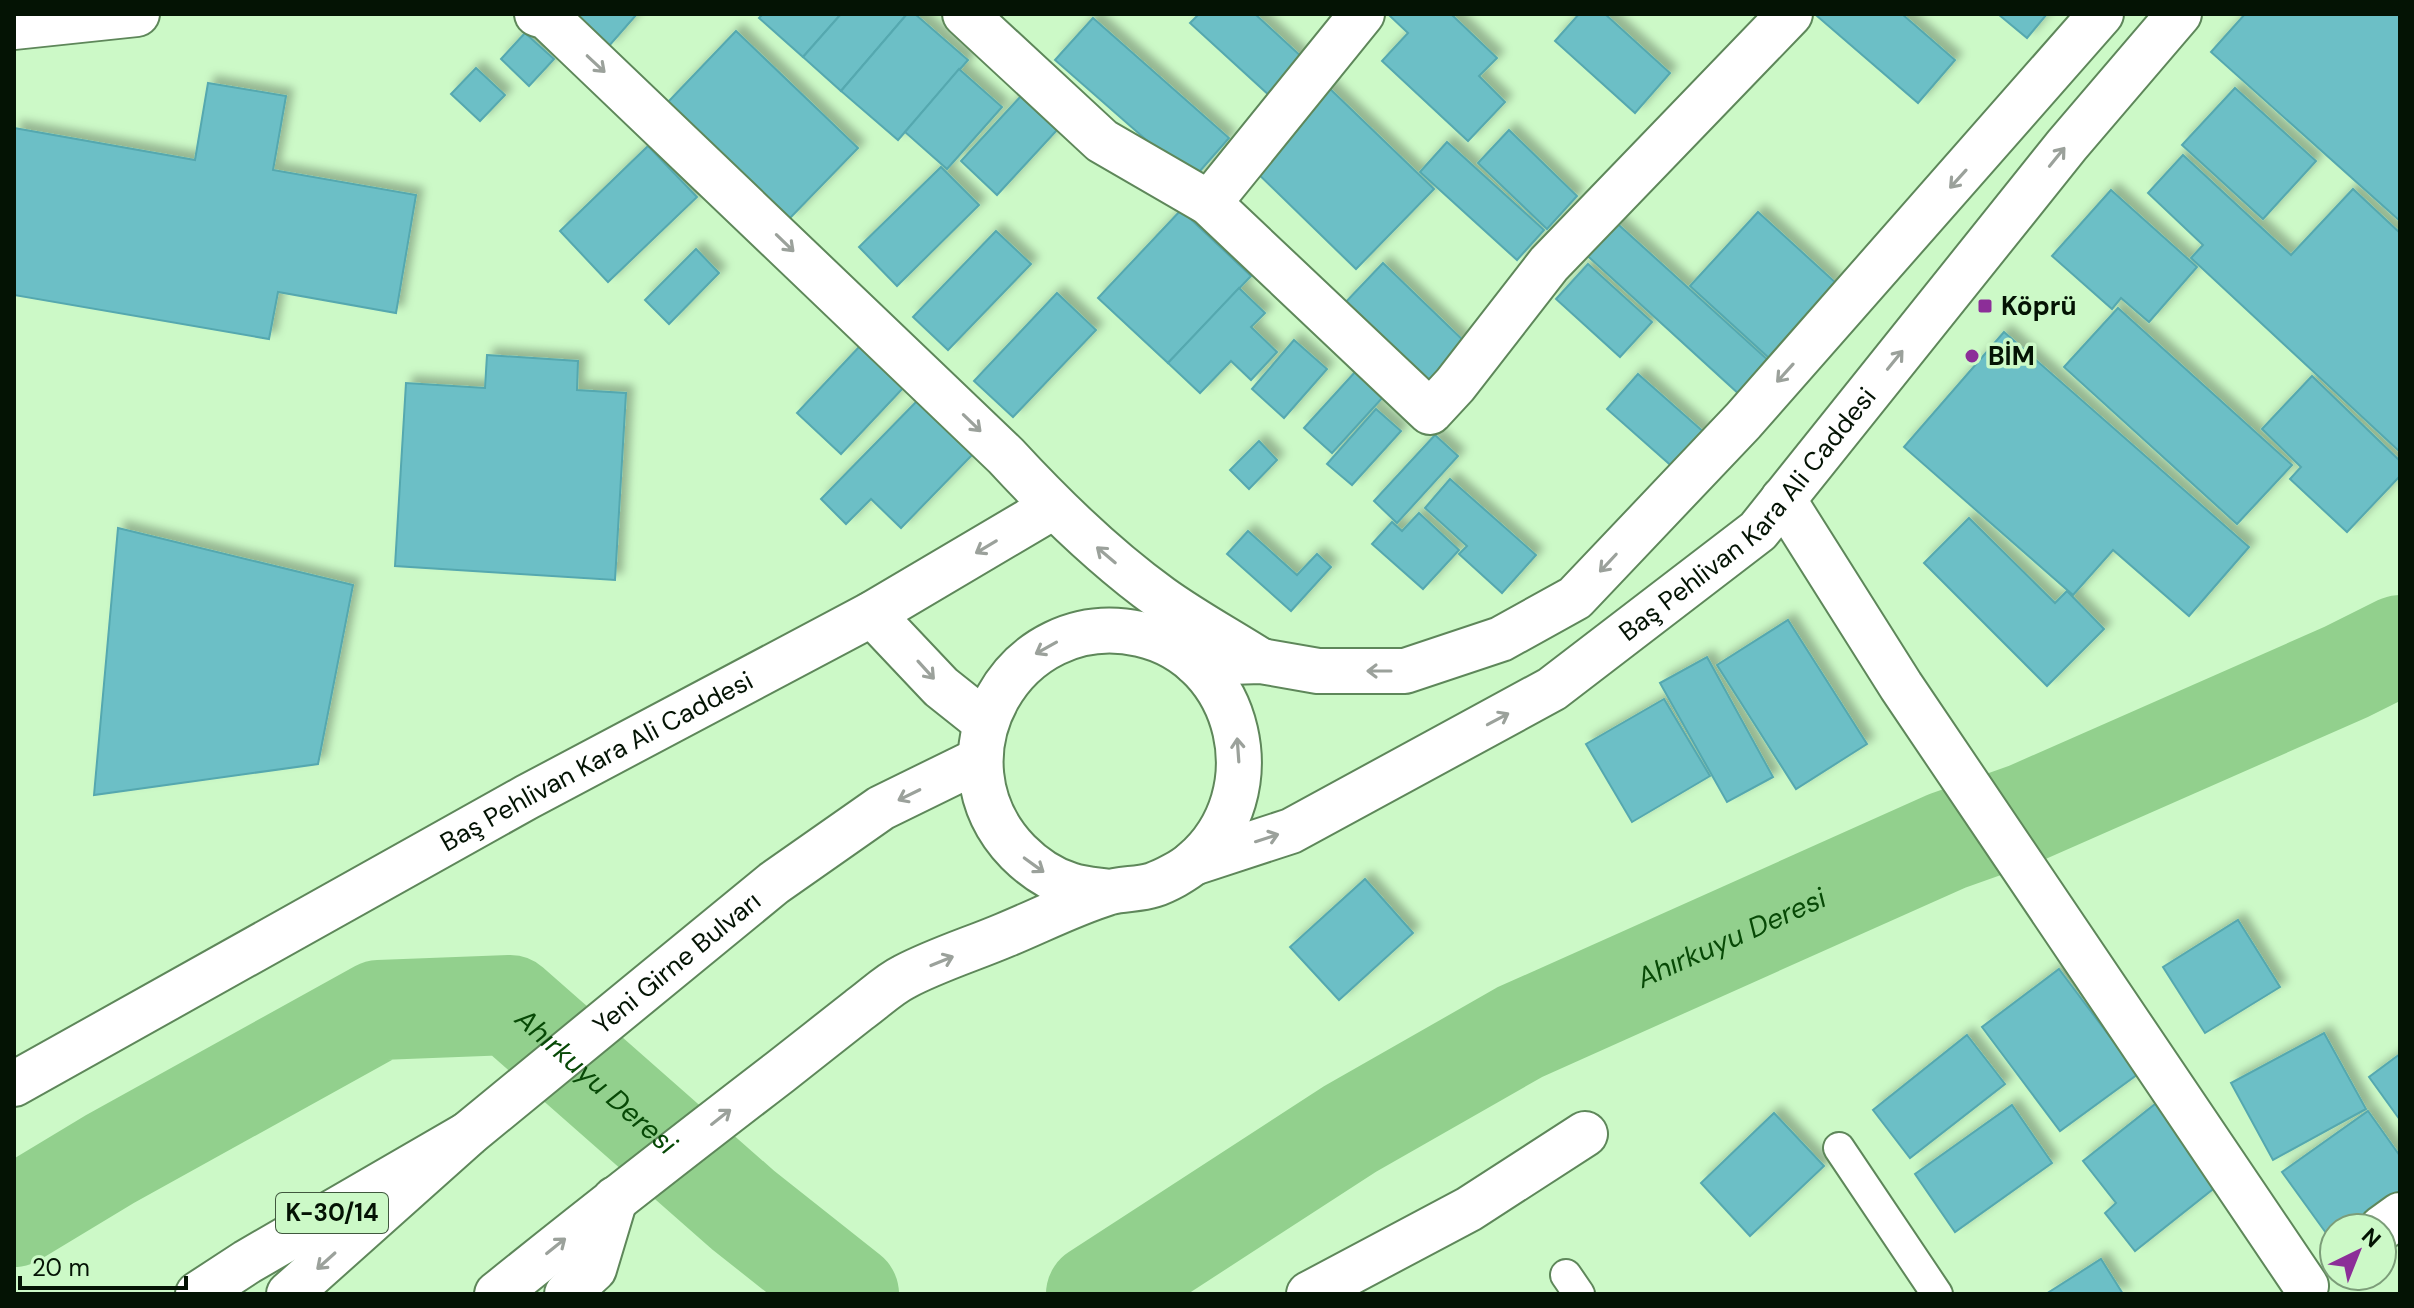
<svg xmlns="http://www.w3.org/2000/svg" width="2414" height="1308" viewBox="0 0 2414 1308" font-family="'DM Sans',sans-serif">
	<defs>
		<filter id="shadow"><feDropShadow dx="7" dy="-7" stdDeviation="4" flood-color="#0004"/></filter>
	</defs>
	<rect width="100%" height="100%" fill="#ccf9c7"/>
	<g fill="none" stroke-linecap="round" stroke-linejoin="round">
		<g stroke="#92d08d" stroke-width="100">
			<path id="s1" d="M14,1217l96,-58 269,-149 131,-5 233,205 106,84"/>
			<path id="s2" d="M1096,1294l254,-165 170,-97 427,-191 79,-28 320,-141 54,-27"/>
		</g>
	</g>
	<g fill="#6cbfc6" stroke="#55a8af" stroke-width="2" filter="url(#shadow)">
		<polygon points="570,14 637,14 608,47"/>
		<polygon points="763,14 841,14 803,57 759,18"/>
		<polygon points="841,14 907,14 841,91 803,57"/>
		<polygon points="907,14 915,14 968,60 898,140 841,91"/>
		<polygon points="1199,14 1255,14 1304,59 1271,97 1190,23"/>
		<polygon points="1392,14 1451,14 1497,58 1479,76 1505,102 1468,141 1382,61 1408,33 1390,16"/>
		<polygon points="1579,14 1605,14 1670,73 1635,113 1555,41"/>
		<polygon points="1819,14 1902,14 1955,60 1918,103 1817,16"/>
		<polygon points="1998,14 2047,14 2027,38"/>
		<polygon points="2245,14 2400,14 2400,221 2211,52"/>
		<polygon points="1093,18 1229,138 1192,180 1055,60"/>
		<polygon points="736,31 858,148 789,219 668,102"/>
		<polygon points="525,33 554,59 529,86 501,59"/>
		<polygon points="476,68 505,95 480,121 451,94"/>
		<polygon points="959,69 1002,107 947,169 905,132"/>
		<polygon points="208,83 286,96 273,170 416,195 396,313 278,292 269,339 14,295 14,128 195,160"/>
		<polygon points="1326,85 1434,189 1356,269 1249,165"/>
		<polygon points="2235,88 2316,161 2263,219 2182,145"/>
		<polygon points="1021,96 1057,130 997,195 961,161"/>
		<polygon points="1509,130 1577,196 1547,229 1478,163"/>
		<polygon points="1447,142 1544,230 1517,260 1420,172"/>
		<polygon points="648,146 697,197 608,282 560,231"/>
		<polygon points="2183,155 2291,255 2353,189 2400,233 2400,452 2191,258 2203,245 2148,193"/>
		<polygon points="941,167 979,205 897,286 859,247"/>
		<polygon points="2111,190 2197,267 2149,322 2121,298 2112,309 2052,256"/>
		<polygon points="1181,210 1251,276 1168,363 1098,298"/>
		<polygon points="1758,212 1837,284 1769,358 1690,286"/>
		<polygon points="1610,217 1770,362 1740,395 1580,249"/>
		<polygon points="996,231 1031,264 948,350 913,317"/>
		<polygon points="696,249 719,273 669,324 645,300"/>
		<polygon points="1383,263 1468,345 1427,387 1342,306"/>
		<polygon points="1588,264 1652,322 1620,357 1556,299"/>
		<polygon points="1239,288 1265,313 1251,327 1277,352 1251,380 1231,361 1200,393 1168,363"/>
		<polygon points="1057,293 1096,330 1013,417 974,381"/>
		<polygon points="2118,308 2292,465 2237,524 2064,367"/>
		<polygon points="2004,332 2249,547 2189,616 2113,550 2073,595 1904,447"/>
		<polygon points="1294,340 1327,369 1284,418 1252,389"/>
		<polygon points="860,346 904,387 841,454 797,413"/>
		<polygon points="487,355 578,361 577,390 626,393 615,580 395,566 406,383 485,388"/>
		<polygon points="1356,371 1384,396 1332,453 1304,428"/>
		<polygon points="1638,374 1715,442 1684,477 1607,409"/>
		<polygon points="2312,376 2400,461 2400,476 2347,532 2290,479 2301,467 2262,429"/>
		<polygon points="918,400 973,454 901,528 871,499 846,524 821,499"/>
		<polygon points="1376,409 1401,431 1352,485 1327,464"/>
		<polygon points="1435,435 1458,456 1397,523 1374,501"/>
		<polygon points="1259,441 1277,460 1249,489 1230,470"/>
		<polygon points="1450,479 1536,555 1502,593 1459,554 1467,546 1425,508"/>
		<polygon points="1419,513 1459,550 1423,589 1372,544 1392,522 1402,531"/>
		<polygon points="1969,518 2055,603 2067,591 2104,629 2047,686 1924,563"/>
		<polygon points="118,528 353,585 318,764 94,795"/>
		<polygon points="1248,531 1297,575 1317,554 1331,567 1291,611 1227,554"/>
		<polygon points="1788,620 1867,744 1796,789 1717,665"/>
		<polygon points="1707,657 1773,777 1727,802 1660,683"/>
		<polygon points="1664,699 1710,776 1632,822 1586,744"/>
		<polygon points="1365,879 1413,933 1339,1000 1290,947"/>
		<polygon points="2238,920 2280,987 2205,1033 2163,967"/>
		<polygon points="2059,969 2138,1074 2060,1131 1982,1027"/>
		<polygon points="2324,1033 2366,1109 2273,1160 2231,1083"/>
		<polygon points="1967,1035 2005,1084 1910,1158 1873,1110"/>
		<polygon points="2400,1054 2400,1120 2369,1077"/>
		<polygon points="2164,1097 2227,1178 2135,1251 2105,1213 2116,1203 2083,1161"/>
		<polygon points="2012,1105 2052,1163 1955,1232 1915,1174"/>
		<polygon points="2368,1111 2400,1156 2400,1209 2373,1228 2334,1228 2334,1244 2282,1172"/>
		<polygon points="1774,1113 1824,1166 1750,1236 1701,1183"/>
		<polygon points="2101,1259 2123,1294 2046,1294"/>
	</g>
	<g fill="none" stroke-linecap="round" stroke-linejoin="round">
		<g stroke="#5e875a" stroke-width="34">
			<g id="lane">
				<polyline points="1839,1148 1937,1294"/>
				<polyline points="1566,1275 1579,1294"/>
			</g>
		</g>
		<g stroke="#5e875a" stroke-width="48">
			<g id="street">
				<path d="M537,14l10,3 459,439c48,52 98,101 155,142 32,23 67,42 100,63"/>
				<polyline points="965,14 1102,141 1209,203 1430,412 1455,385 1549,264 1790,14"/>
				<polyline points="14,27 137,14"/>
				<polyline points="1209,203 1362,14"/>
				<polyline points="1783,499 1901,686 2306,1286"/>
				<polyline points="872,614 941,687 985,722"/>
				<path id="s3" d="M14,1084l513,-287 345,-183 181,-107"/>
				<polyline points="2382,1228 2400,1215"/>
				<polyline points="1309,1294 1469,1209 1585,1134"/>
			</g>
		</g>
		<g stroke="#5e875a" stroke-width="48">
			<g id="secondary">
				<polyline points="1196,663 1261,661 1318,671 1405,671 1501,639 1575,598 1743,421 2101,14"/>
				<path id="s4" d="M1193,863l98,-32 261,-142 206,-158 309,-386 112,-131"/>
				<path id="s5" d="M289,1294l179,-160 306,-251 107,-75 98,-48"/>
				<path d="M497,1294c93,-75 188,-149 283,-222 27,-21 53,-42 80,-63 14,-10 28,-24 44,-32 32,-17 68,-28 101,-42 34,-14 67,-31 102,-42 14,-5 31,-3 46,-8 12,-4 31,-14 41,-23 79,-68 49,-205 -54,-228 -127,-28 -212,125 -122,218 14,14 32,27 52,33 12,4 26,5 39,7"/>
			</g>
		</g>
		<g stroke="#5e875a" stroke-width="48">
			<g id="highway">
				<polyline points="198,1294 247,1262 468,1134"/>
				<polyline points="567,1294 594,1269 615,1199"/>
			</g>
		</g>
		<use href="#lane" stroke="#fff" stroke-width="30"/>
		<use href="#street" stroke="#fff" stroke-width="44"/>
		<use href="#secondary" stroke="#fff" stroke-width="44"/>
		<use href="#highway" stroke="#fff" stroke-width="44"/>
	</g>
	<defs><path id="oneway-shaft" d="M-6 0H5M1.5-3L5.5 0L1.5 3" fill="none" stroke-width="1.6" stroke-linecap="round" stroke-linejoin="round" transform="scale(2)"/></defs>
	<g stroke="#9ba19b">
		<use href="#oneway-shaft" transform="translate(596 64) rotate(43)"/>
		<use href="#oneway-shaft" transform="translate(2057 157) rotate(-51)"/>
		<use href="#oneway-shaft" transform="translate(1958 179) rotate(132)"/>
		<use href="#oneway-shaft" transform="translate(785 243) rotate(44)"/>
		<use href="#oneway-shaft" transform="translate(1895 360) rotate(-51)"/>
		<use href="#oneway-shaft" transform="translate(1785 373) rotate(132)"/>
		<use href="#oneway-shaft" transform="translate(972 423) rotate(44)"/>
		<use href="#oneway-shaft" transform="translate(986 547) rotate(149)"/>
		<use href="#oneway-shaft" transform="translate(1106 555) rotate(-140)"/>
		<use href="#oneway-shaft" transform="translate(1608 563) rotate(133)"/>
		<use href="#oneway-shaft" transform="translate(1046 648) rotate(151)"/>
		<use href="#oneway-shaft" transform="translate(926 670) rotate(48)"/>
		<use href="#oneway-shaft" transform="translate(1379 671) rotate(180)"/>
		<use href="#oneway-shaft" transform="translate(1498 719) rotate(-28)"/>
		<use href="#oneway-shaft" transform="translate(1238 750) rotate(-94)"/>
		<use href="#oneway-shaft" transform="translate(909 795) rotate(154)"/>
		<use href="#oneway-shaft" transform="translate(1267 838) rotate(-18)"/>
		<use href="#oneway-shaft" transform="translate(1034 865) rotate(36)"/>
		<use href="#oneway-shaft" transform="translate(942 961) rotate(-22)"/>
		<use href="#oneway-shaft" transform="translate(721 1117) rotate(-38)"/>
		<use href="#oneway-shaft" transform="translate(556 1246) rotate(-39)"/>
		<use href="#oneway-shaft" transform="translate(326 1261) rotate(138)"/>
	</g>
	<g fill="#8c2e98" stroke="#ccf9c7" stroke-width="3">
		<rect x="1977" y="298" width="16" height="16" rx="4"/>
		<circle cx="1972" cy="356" r="8"/>
	</g>
	<g text-anchor="middle" stroke-width="7" stroke-linejoin="round" paint-order="stroke">
		<rect fill="#ccf9c7" stroke="#40583e" stroke-width="2" x="276" y="1193" width="112" height="40" rx="6"/>
		<g font-size="24" font-weight="bold" fill="#041304">
			<text x="332" y="1221">K-30/14</text>
		</g>
		<g font-size="26" font-weight="bold" fill="#041304" stroke="#ccf9c7" text-anchor="start">
			<text x="2001" y="315">Köprü</text>
			<text x="1988" y="365">BİM</text>
		</g>
		<g font-size="26" fill="#041304" stroke="#ccf9c7">
			<text dy="9" stroke="none"><textPath href="#s4" startOffset="664">Baş Pehlivan Kara Ali Caddesi</textPath></text>
			<text dy="9" stroke="none"><textPath href="#s3" startOffset="666">Baş Pehlivan Kara Ali Caddesi</textPath></text>
			<text dy="9" stroke="none"><textPath href="#s5" startOffset="510">Yeni Girne Bulvarı</textPath></text>
		</g>
		<g font-size="28" font-style="italic" fill="#074906" stroke="#ccf9c7">
			<text dy="10" stroke="none"><textPath href="#s2" startOffset="730">Ahırkuyu Deresi</textPath></text>
			<text dy="10" stroke="none"><textPath href="#s1" startOffset="666">Ahırkuyu Deresi</textPath></text>
		</g>
	</g>
	<rect width="2414" height="1308" fill="none" stroke="#041304" stroke-width="32"/>
	<g transform="translate(2358 1252) rotate(43)"><circle r="38" fill="#ccf9c7" stroke="#7c9d79" stroke-width="2"/>
	<path d="M0-6L14 30L0 20L-14 30Z" fill="#8c2e98"/>
	<text y="-12" font-size="22" font-weight="bold" text-anchor="middle" fill="#041304">N</text>
	</g>
	<path d="M20 1276v12h166v-12" fill="none" stroke="#041304" stroke-width="4"/>
	<text x="32" y="1276" font-size="24" fill="#041304" stroke="#ccf9c7" stroke-width="6" paint-order="stroke">20 m</text>
</svg>
